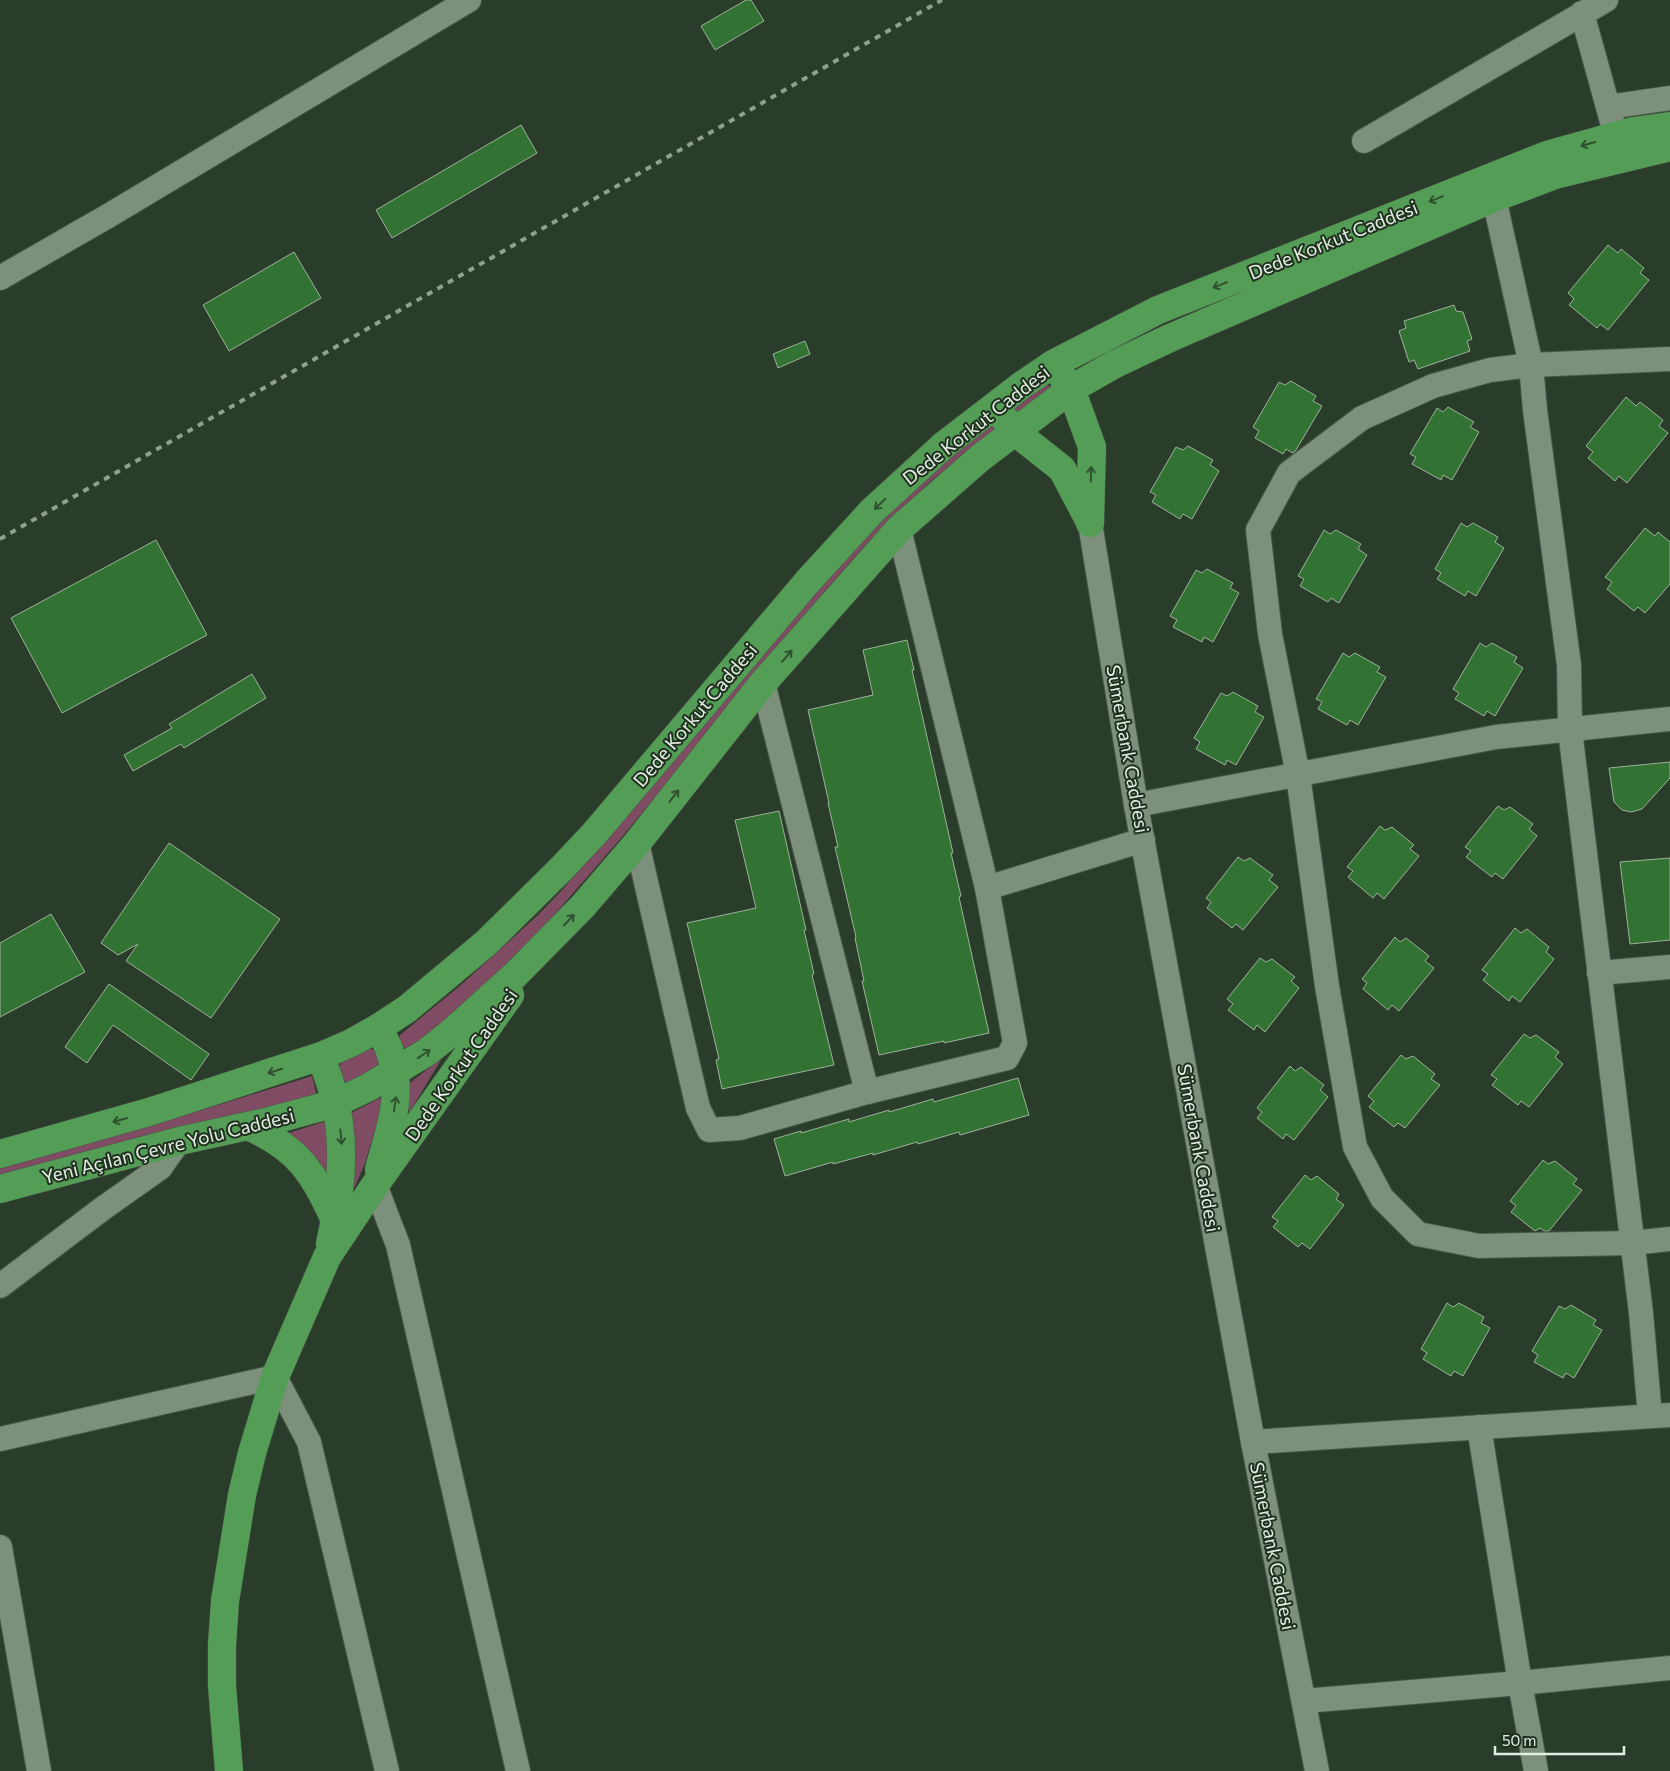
<svg xmlns="http://www.w3.org/2000/svg" width="1670" height="1771" viewBox="0 0 1670 1771" font-family="Commissioner,sans-serif">
	<rect width="100%" height="100%" fill="#2a3c2a"/>
	<g fill="#7f4c63">
		<polygon points="1046,385 1050,386 1052,389 1023,414 1016,413 1015,408 1017,406"/>
		<path d="M992,422l6,7 -66,51 -62,60 -46,52 -202,245 -74,85 -72,75 -68,54c-5,-4 -9,-10 -8,-16l62,-51 76,-69 26,-27 251,-301 76,-81z"/>
		<path d="M370,1048l5,3 7,14 -31,18c-7,-1 -8,-3 -11,-10 -5,-15 20,-21 30,-25z"/>
		<polygon points="442,1058 409,1113 407,1085"/>
		<polygon points="312,1076 317,1097 196,1123 0,1176 0,1164 202,1110"/>
		<polygon points="386,1095 365,1163 342,1217 349,1114"/>
		<polygon points="323,1122 328,1126 330,1175 323,1176 286,1134"/>
	</g>
	<g fill="#327233" stroke="#9eb29c">
		<polygon points="746,0 751,0 764,21 715,50 701,26"/>
		<polygon points="521,125 537,153 392,238 376,210"/>
		<polygon points="1608,245 1618,253 1621,249 1644,268 1640,273 1649,280 1608,330 1600,324 1597,328 1569,305 1574,299 1568,293"/>
		<polygon points="294,252 321,298 229,351 203,305"/>
		<polygon points="1454,305 1456,311 1463,312 1472,339 1467,341 1470,351 1418,369 1414,360 1409,362 1399,331 1406,328 1404,321"/>
		<polygon points="805,341 810,354 778,368 773,354"/>
		<polygon points="1291,381 1316,396 1313,401 1322,406 1296,450 1293,453 1286,449 1283,454 1255,438 1259,431 1253,427 1279,382 1285,385"/>
		<polygon points="1626,397 1636,406 1640,402 1663,420 1659,426 1668,433 1627,483 1619,476 1615,481 1588,458 1593,452 1586,446"/>
		<polygon points="1448,407 1474,422 1470,427 1479,432 1452,480 1443,475 1441,480 1412,464 1416,457 1410,454 1437,408 1443,412"/>
		<polygon points="1188,446 1213,460 1210,465 1219,471 1192,519 1183,514 1180,519 1152,502 1156,495 1150,492 1176,447 1183,450"/>
		<polygon points="1461,523 1467,527 1473,523 1498,537 1495,542 1504,548 1476,596 1468,591 1465,596 1437,579 1441,573 1435,569"/>
		<polygon points="1645,528 1655,536 1658,532 1670,542 1670,584 1645,613 1638,607 1634,611 1607,589 1612,582 1605,577"/>
		<polygon points="1324,530 1330,534 1336,530 1361,544 1358,549 1367,555 1339,603 1331,598 1328,602 1300,586 1304,579 1298,576"/>
		<polygon points="156,540 207,635 62,713 11,618"/>
		<polygon points="1207,569 1233,583 1230,588 1239,593 1213,642 1204,637 1202,642 1173,627 1177,620 1170,616 1196,570 1202,573"/>
		<polygon points="907,640 914,670 912,670 953,853 951,853 961,896 959,897 989,1033 944,1043 944,1041 879,1055 862,981 864,981 855,938 856,937 835,847 838,847 828,803 829,803 808,710 873,695 863,650"/>
		<polygon points="1480,643 1486,647 1492,643 1517,657 1514,662 1523,668 1495,716 1487,711 1484,716 1455,699 1459,693 1453,689"/>
		<polygon points="1343,653 1349,657 1355,653 1380,667 1377,672 1386,677 1358,725 1350,720 1347,725 1318,709 1322,702 1316,699"/>
		<polygon points="252,674 266,698 184,748 181,744 133,771 124,755 172,728 169,724"/>
		<polygon points="1233,692 1258,706 1255,712 1264,717 1236,765 1227,760 1225,765 1196,749 1200,742 1194,738 1221,693 1227,696"/>
		<polygon points="1670,762 1670,778 1642,809 1631,812 1622,810 1614,802 1609,768"/>
		<polygon points="1498,806 1504,810 1510,807 1533,824 1529,829 1537,836 1503,879 1495,873 1492,877 1466,857 1471,851 1465,847"/>
		<polygon points="779,811 806,930 804,930 814,974 812,975 834,1065 722,1089 716,1060 719,1059 687,923 756,908 735,820"/>
		<polygon points="1380,826 1385,830 1392,827 1414,845 1410,849 1419,856 1384,899 1377,893 1373,898 1348,877 1353,871 1347,867"/>
		<polygon points="169,843 280,919 211,1018 126,961 138,944 118,955 101,943"/>
		<polygon points="1238,857 1244,861 1250,858 1273,875 1269,880 1278,887 1243,930 1236,924 1232,928 1207,908 1211,902 1206,898"/>
		<polygon points="1670,858 1670,940 1630,944 1620,862"/>
		<polygon points="51,914 85,972 0,1017 0,943"/>
		<polygon points="1515,928 1521,933 1527,929 1549,947 1546,952 1554,959 1520,1002 1512,996 1509,1001 1483,980 1488,974 1482,970"/>
		<polygon points="1395,937 1400,942 1406,938 1429,956 1425,961 1434,968 1399,1011 1392,1005 1388,1010 1363,989 1367,983 1362,979"/>
		<polygon points="1260,958 1266,962 1272,959 1295,977 1291,981 1299,988 1265,1032 1257,1025 1254,1030 1228,1010 1233,1004 1227,999"/>
		<polygon points="109,984 209,1054 191,1080 113,1025 87,1063 65,1047"/>
		<polygon points="1524,1034 1530,1038 1536,1035 1559,1052 1555,1057 1563,1064 1529,1107 1521,1101 1518,1105 1492,1085 1497,1079 1491,1075"/>
		<polygon points="1401,1055 1406,1059 1413,1056 1435,1074 1431,1079 1440,1085 1405,1128 1398,1123 1394,1127 1369,1107 1374,1101 1368,1096"/>
		<polygon points="1290,1066 1295,1071 1301,1067 1324,1085 1320,1090 1328,1097 1294,1140 1286,1134 1283,1139 1257,1118 1262,1112 1257,1108"/>
		<polygon points="1018,1078 1029,1115 960,1135 959,1132 918,1144 917,1142 873,1155 873,1153 833,1164 833,1162 785,1176 774,1139 801,1131 801,1133 849,1119 849,1122 889,1110 889,1112 933,1099 934,1102"/>
		<polygon points="1543,1160 1548,1164 1555,1161 1577,1179 1573,1184 1582,1190 1549,1231 1544,1231 1540,1228 1535,1231 1511,1212 1516,1206 1510,1201"/>
		<polygon points="1305,1175 1311,1180 1317,1176 1339,1194 1336,1199 1344,1205 1310,1249 1302,1243 1298,1247 1273,1227 1278,1221 1272,1217"/>
		<polygon points="1447,1303 1453,1307 1459,1303 1484,1317 1481,1323 1490,1328 1463,1376 1454,1371 1451,1376 1423,1359 1427,1353 1421,1349"/>
		<polygon points="1571,1305 1596,1320 1593,1325 1602,1330 1574,1378 1566,1373 1563,1378 1534,1362 1538,1355 1532,1351 1559,1306 1565,1309"/>
	</g>
	<g fill="none" stroke-linecap="round" stroke-linejoin="round">
		<g stroke="#495748" stroke-width="26">
			<g id="minor">
				<polyline points="1582,13 1616,136"/>
				<polyline points="1608,107 1670,98"/>
				<polyline points="1364,141 1606,0"/>
				<polyline points="1494,198 1531,365 1535,410 1569,665 1570,730 1641,1313 1650,1416"/>
				<polyline points="0,278 108,216 469,0"/>
				<polyline points="1670,359 1531,365 1490,370 1433,386 1362,418 1289,473 1258,530 1270,634 1298,775 1327,986 1355,1147 1382,1198 1418,1234 1479,1246 1632,1243 1670,1239"/>
				<polyline points="1090,523 1136,805 1253,1442 1317,1771"/>
				<polyline points="763,683 867,1092"/>
				<polyline points="1136,805 1496,737 1670,719"/>
				<polyline points="637,843 698,1108 709,1130 740,1128 867,1092 1007,1058 1015,1043 987,888 899,529"/>
				<polyline points="987,888 1143,840"/>
				<polyline points="1599,973 1670,967"/>
				<polyline points="375,1185 398,1245 518,1771"/>
				<polyline points="0,1286 102,1209 160,1168 179,1141"/>
				<polyline points="1479,1427 1520,1683 1536,1771"/>
				<polyline points="0,1439 275,1377 309,1442 387,1771"/>
				<polyline points="1253,1442 1670,1415"/>
				<polyline points="0,1547 39,1771"/>
				<polyline points="1304,1701 1520,1683 1670,1668"/>
			</g>
		</g>
		<g stroke="#495748" stroke-width="29">
			<g id="major">
				<polyline points="1062,376 1071,389 1092,447 1090,523"/>
				<polyline points="1004,418 1014,431 1062,469 1090,522"/>
				<path d="M378,1028c4,8 10,16 12,24 14,42 0,77 -11,117"/>
				<path d="M321,1056c5,16 12,32 15,49 10,47 4,92 -6,139"/>
				<path d="M248,1126c51,23 64,45 87,94"/>
				<polyline points="0,1154 149,1112 321,1056 351,1043 378,1028 407,1009 486,943 561,869 594,834 808,581 872,511 944,445 1022,385 1053,364 1158,310 1547,155 1633,131 1670,126"/>
				<polyline points="0,1189 179,1141 266,1122 336,1103 369,1087 427,1052 452,1032 514,976 583,906 637,843 763,683 899,529 980,458 1071,389 1115,364 1170,338 1494,198 1555,175 1670,147"/>
				<polyline points="229,1771 222,1686 222,1645 225,1601 242,1495 252,1453 275,1377 327,1257 375,1185 510,995"/>
			</g>
		</g>
		<use href="#minor" stroke="#7d907c" stroke-width="24"/>
		<use href="#major" stroke="#549d56" stroke-width="28"/>
		<polyline stroke="#919f91" stroke-width="4" stroke-dasharray="6 6" stroke-linecap="butt" points="0,539 942,0"/>
	</g>
	<defs><path id="oneway-shaft" d="M-6 0H5M1.5-3L5.5 0L1.5 3" fill="none" stroke-width="1.6" stroke-linecap="round" stroke-linejoin="round" transform="scale(1.25)"/></defs>
	<g stroke="#305130">
		<use href="#oneway-shaft" transform="translate(1588 144) rotate(164)"/>
		<use href="#oneway-shaft" transform="translate(1436 199) rotate(158)"/>
		<use href="#oneway-shaft" transform="translate(1220 285) rotate(158)"/>
		<use href="#oneway-shaft" transform="translate(1091 474) rotate(-89)"/>
		<use href="#oneway-shaft" transform="translate(880 504) rotate(136)"/>
		<use href="#oneway-shaft" transform="translate(787 656) rotate(-49)"/>
		<use href="#oneway-shaft" transform="translate(674 796) rotate(-52)"/>
		<use href="#oneway-shaft" transform="translate(569 920) rotate(-47)"/>
		<use href="#oneway-shaft" transform="translate(424 1054) rotate(-34)"/>
		<use href="#oneway-shaft" transform="translate(275 1071) rotate(162)"/>
		<use href="#oneway-shaft" transform="translate(395 1104) rotate(-82)"/>
		<use href="#oneway-shaft" transform="translate(120 1120) rotate(164)"/>
		<use href="#oneway-shaft" transform="translate(341 1137) rotate(84)"/>
	</g>
	<g text-anchor="middle" stroke-width="4" stroke-linejoin="round" paint-order="stroke">
		<g font-size="19" fill="#e4efe3" stroke="#203120">
			<text transform="translate(1333 240) rotate(-22)" y="7">Dede Korkut Caddesi</text>
			<text transform="translate(976 425) rotate(-38)" y="7">Dede Korkut Caddesi</text>
			<text transform="translate(695 715) rotate(-50)" y="7">Dede Korkut Caddesi</text>
			<text transform="translate(1128 749) rotate(80)" y="7">Sümerbank Caddesi</text>
			<text transform="translate(461 1065) rotate(-55)" y="7">Dede Korkut Caddesi</text>
			<text transform="translate(168 1146) rotate(-14)" y="7">Yeni Açılan Çevre Yolu Caddesi</text>
			<text transform="translate(1199 1148) rotate(80)" y="7">Sümerbank Caddesi</text>
			<text transform="translate(1273 1546) rotate(79)" y="7">Sümerbank Caddesi</text>
		</g>
	</g>
	<path d="M1495 1746v8h129v-8" fill="none" stroke="#e4efe3" stroke-width="2.5"/>
	<text x="1502" y="1746" font-size="15" fill="#e4efe3" stroke="#203120" stroke-width="4" paint-order="stroke">50 m</text>
</svg>
